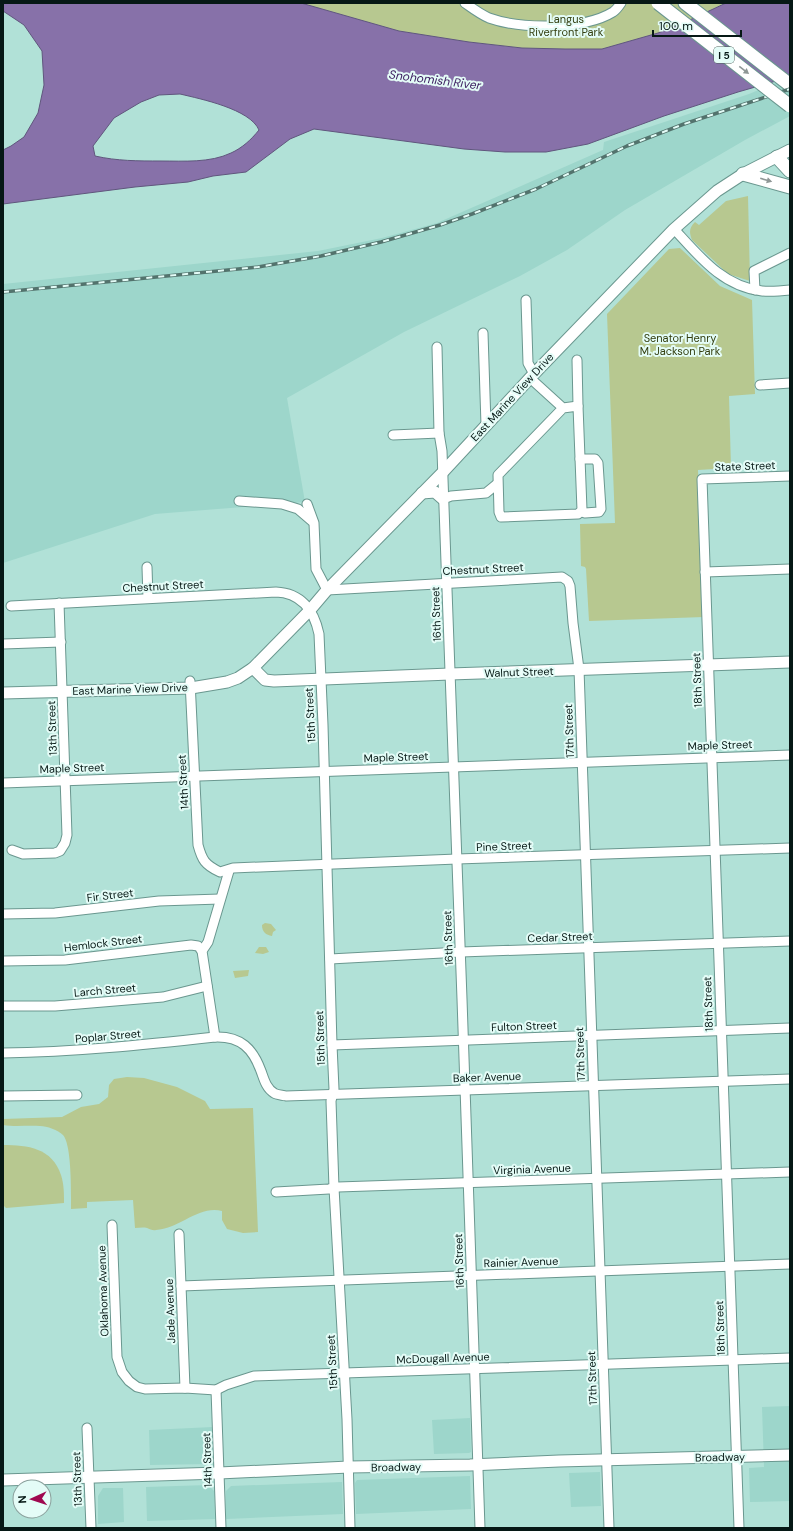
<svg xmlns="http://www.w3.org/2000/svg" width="793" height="1531" viewBox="0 0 793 1531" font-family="'DM Sans',sans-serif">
	<rect width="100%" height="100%" fill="#b1e1d7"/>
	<g fill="#9dd6cb">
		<polygon points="790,77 790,116 745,140 625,210 567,250 520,276 404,332 287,398 305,502 155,514 3,563 3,284 318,251 382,238 437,223 478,205 603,150 604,142 749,94"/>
		<polygon points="790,1406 790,1501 750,1502 749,1468 764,1467 762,1407"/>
		<polygon points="470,1418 471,1452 469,1453 434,1454 432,1420"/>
		<polygon points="213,1427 214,1458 210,1464 150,1465 149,1430"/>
		<polygon points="600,1472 601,1506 571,1507 569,1473"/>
		<polygon points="470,1476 471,1509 356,1514 355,1483 357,1480"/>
		<polygon points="342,1482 343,1514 226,1519 226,1491 231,1486"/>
		<polygon points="208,1485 214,1491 215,1519 147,1521 146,1487"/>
		<polygon points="103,1488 123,1488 124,1522 98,1524 98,1496"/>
	</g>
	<g fill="#b7c890">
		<polygon points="301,3 725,3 679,25 658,33 602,49 565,49 522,48 469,42 399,31"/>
		<path d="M748,196l2,85 -22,-7 -36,-34c-3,-8 -3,-12 3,-18l4,3 27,-24z"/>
		<polygon points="680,248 720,286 752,300 755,394 729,396 731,468 698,470 704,617 589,621 586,569 585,567 581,566 580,524 615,523 607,314 669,249"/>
		<path d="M265,923l6,1 5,6 -3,2 -1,4c-6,-1 -10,-4 -10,-11z"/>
		<polygon points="259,947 266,947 269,952 263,954 255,953"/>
		<polygon points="249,970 248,976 235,978 233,971"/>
		<path d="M127,1077l17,1 33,9 28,14 5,8 43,-1 5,124 -15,1 -16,-4 -5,-9v-9c-23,-6 -43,18 -66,19 -3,1 -6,-1 -9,-2 -4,-1 -8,0 -12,0l-2,-28 -46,2v6l-16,1c0,-15 1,-64 -8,-74 -5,-5 -16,-9 -23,-9 -12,-1 -24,1 -37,-1v-6l59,-2 19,-10 18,-3 9,-7 1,-12 5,-6z"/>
		<path d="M3,1145c25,0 49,3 58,30 3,9 3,19 3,28l-58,5 -3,-3z"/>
	</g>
	<path fill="#8771a9" stroke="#60567d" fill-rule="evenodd" d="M3,3h298l98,28 70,11 53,6 43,1h37l56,-16 21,-8 47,-22h64v74l-52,15 -74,24 -76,28 -42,8h-41l-41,-3 -150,-20 -24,10 -44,33 -33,4 -25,6 -53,5 -132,17v-54l8,-4 13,-9 14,-24 6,-28 -2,-34 -18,-26 -21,-14zM180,94c21,5 70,15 79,36 -8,10 -17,18 -28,23 -21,10 -47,8 -70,8 -23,0 -44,0 -66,-5l-2,-10 21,-28 27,-16 18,-7z"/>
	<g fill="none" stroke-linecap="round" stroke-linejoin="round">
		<g stroke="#6a978f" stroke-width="11">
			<g id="minor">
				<path d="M465,3c7,5 15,11 24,15 31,11 95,12 124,-6 3,-2 6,-6 8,-9"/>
				<path d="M674,229c25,27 49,58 88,62 9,1 19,0 28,-1"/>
				<polyline points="755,290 754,271 790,253"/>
				<polyline points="526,300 528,363 534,374"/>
				<polyline points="483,333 486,425"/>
				<polyline points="437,347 439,433 442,451 445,535 462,999 480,1528"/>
				<polyline points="577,360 578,406"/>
				<polyline points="530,378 563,408 578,406 582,510 578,514 501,517 499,512 498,475 563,408"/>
				<polyline points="760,385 790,383"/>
				<polyline points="393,435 439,433"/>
				<polyline points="580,459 595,459 598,463 601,509 599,512 585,513 582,512"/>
				<polyline points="443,499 451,496 486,493 497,484"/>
				<polyline points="239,501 282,504 298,509 312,521"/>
				<polyline points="307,504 314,523 316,569 327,590 562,577 568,581 570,586 573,623 579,669 609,1528"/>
				<polyline points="147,567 148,598"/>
				<polyline points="705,572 790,569"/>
				<path d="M11,606l265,-14c25,1 38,18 43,42l4,91 9,320 2,44 -3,12 3,87 13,231 3,109"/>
				<polyline points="3,644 61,642"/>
				<path d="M190,681l8,164c4,15 7,20 22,27l13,-4 224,-9 333,-11"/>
				<polyline points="3,783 790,755"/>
				<polyline points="12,850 23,854 55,853 60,851 65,843 67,835 59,603"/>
				<polyline points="3,914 55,913 159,901 220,899"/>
				<polyline points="330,959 461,952 790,941"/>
				<polyline points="3,961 65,960 191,945 198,946 202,951"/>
				<polyline points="3,1006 55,1006 163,997 207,986"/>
				<polyline points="215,1037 202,951 208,942 229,871"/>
				<polyline points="332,1045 790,1028"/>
				<path d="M3,1053c72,-1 140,-8 212,-16 26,-1 38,12 46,34 3,8 5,17 13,22 3,2 8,2 12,3l504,-17"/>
				<polyline points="3,1096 77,1095"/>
				<polyline points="276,1192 329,1189 338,1187 790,1172"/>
				<polyline points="112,1225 117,1357 122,1372 129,1381 137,1387 145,1389 185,1388 216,1390 226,1385 254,1376 790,1358"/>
				<polyline points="179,1234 185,1388"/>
				<polyline points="181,1286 790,1264"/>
				<polyline points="216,1390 221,1528"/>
				<polyline points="87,1428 91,1528"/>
				<polyline points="739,1528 702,479 790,476"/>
			</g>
		</g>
		<g stroke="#6a978f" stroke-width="13">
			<g id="major">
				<polyline points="422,493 435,492 443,499"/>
				<polyline points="253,668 265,680 274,681 450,674 790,662"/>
				<polyline points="3,693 191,688 227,682 238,678 253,668 310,610 327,590 442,473 530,378 674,229 717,191 743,174 790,150"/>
				<polyline points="3,1480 219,1473 349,1467 470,1465 559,1461 790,1455"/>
			</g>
		</g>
		<g stroke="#6a978f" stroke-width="15">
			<g id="highway">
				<polyline points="685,3 790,85"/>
				<polyline points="777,157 790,171"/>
				<polyline points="743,174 790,187"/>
			</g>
		</g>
		<use href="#minor" stroke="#fff" stroke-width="9"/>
		<use href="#major" stroke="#fff" stroke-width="11"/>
		<use href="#highway" stroke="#fff" stroke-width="13"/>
		<g stroke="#53736d" stroke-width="3.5">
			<polyline id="rail" points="3,292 258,267 321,256 381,242 440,225 472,214 536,189 627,146 684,124 790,89"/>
		</g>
		<use href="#rail" stroke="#e4fcf7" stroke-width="2" stroke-dasharray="6" stroke-linecap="butt"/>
		<g stroke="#6a978f" stroke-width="15" stroke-linecap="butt">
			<polyline id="highway-bridge" points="658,3 790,106"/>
		</g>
		<use href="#highway-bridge" stroke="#fff" stroke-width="13"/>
	</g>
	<defs><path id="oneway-solid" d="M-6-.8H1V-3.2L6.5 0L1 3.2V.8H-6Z"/></defs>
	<g fill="#8f9796">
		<use href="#oneway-solid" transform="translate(744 70) rotate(38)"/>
		<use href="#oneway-solid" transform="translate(766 180) rotate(16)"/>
	</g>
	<g text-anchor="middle" stroke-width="4" stroke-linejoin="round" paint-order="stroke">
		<rect fill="#e4fcf7" stroke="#495c59" stroke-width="1" x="714" y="47" width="20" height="16" rx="3"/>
		<g font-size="10" font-weight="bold" fill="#061815">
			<text x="724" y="59">I 5</text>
		</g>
		<g font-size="11" fill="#333e0f" stroke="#e4fcf7">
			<text x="566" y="23">Langus<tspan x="566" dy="13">Riverfront Park</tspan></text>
			<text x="680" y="342">Senator Henry<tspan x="680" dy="13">M. Jackson Park</tspan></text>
		</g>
		<g font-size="11" fill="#061815" stroke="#e4fcf7">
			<text transform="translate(512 397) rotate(-47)" y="4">East Marine View Drive</text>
			<text transform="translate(745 466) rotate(-2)" y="4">State Street</text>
			<text transform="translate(483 569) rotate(-3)" y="4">Chestnut Street</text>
			<text transform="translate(163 586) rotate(-3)" y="4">Chestnut Street</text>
			<text transform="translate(436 614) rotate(-92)" y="4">16th Street</text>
			<text transform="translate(519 672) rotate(-2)" y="4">Walnut Street</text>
			<text transform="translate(697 680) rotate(-92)" y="4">18th Street</text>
			<text transform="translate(130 689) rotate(-2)" y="4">East Marine View Drive</text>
			<text transform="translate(310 715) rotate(-93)" y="4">15th Street</text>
			<text transform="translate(52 728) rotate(-92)" y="4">13th Street</text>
			<text transform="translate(569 731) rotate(-92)" y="4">17th Street</text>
			<text transform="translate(720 745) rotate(-2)" y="4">Maple Street</text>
			<text transform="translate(396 757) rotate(-2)" y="4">Maple Street</text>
			<text transform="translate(72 768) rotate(-2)" y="4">Maple Street</text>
			<text transform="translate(183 782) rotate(-93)" y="4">14th Street</text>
			<text transform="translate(504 846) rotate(-2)" y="4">Pine Street</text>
			<text transform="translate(110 895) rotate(-7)" y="4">Fir Street</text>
			<text transform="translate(560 937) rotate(-2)" y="4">Cedar Street</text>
			<text transform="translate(448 938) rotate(-92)" y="4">16th Street</text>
			<text transform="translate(103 943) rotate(-7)" y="4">Hemlock Street</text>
			<text transform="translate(105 990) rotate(-5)" y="4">Larch Street</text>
			<text transform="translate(708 1004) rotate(-92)" y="4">18th Street</text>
			<text transform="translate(524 1026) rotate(-2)" y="4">Fulton Street</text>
			<text transform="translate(108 1036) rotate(-5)" y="4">Poplar Street</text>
			<text transform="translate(320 1038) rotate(-92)" y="4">15th Street</text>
			<text transform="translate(580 1054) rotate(-92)" y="4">17th Street</text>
			<text transform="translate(487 1077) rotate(-2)" y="4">Baker Avenue</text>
			<text transform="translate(532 1169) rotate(-2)" y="4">Virginia Avenue</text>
			<text transform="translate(459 1261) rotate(-92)" y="4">16th Street</text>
			<text transform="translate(521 1262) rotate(-2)" y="4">Rainier Avenue</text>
			<text transform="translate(103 1291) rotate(-92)" y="4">Oklahoma Avenue</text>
			<text transform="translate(170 1311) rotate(-92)" y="4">Jade Avenue</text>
			<text transform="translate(720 1328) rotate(-92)" y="4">18th Street</text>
			<text transform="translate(443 1358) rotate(-2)" y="4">McDougall Avenue</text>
			<text transform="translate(332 1362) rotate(-93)" y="4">15th Street</text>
			<text transform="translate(592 1378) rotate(-92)" y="4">17th Street</text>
			<text transform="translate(720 1457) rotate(-1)" y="4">Broadway</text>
			<text transform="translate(207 1460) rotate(-92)" y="4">14th Street</text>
			<text transform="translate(396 1467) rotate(-1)" y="4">Broadway</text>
			<text transform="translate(77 1479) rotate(-92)" y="4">13th Street</text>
		</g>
		<g font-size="12" font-style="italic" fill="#39195d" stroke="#e4fcf7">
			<text transform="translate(435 80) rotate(7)" y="4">Snohomish River</text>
		</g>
	</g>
	<rect width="793" height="1531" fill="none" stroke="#061815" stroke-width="8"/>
	<g transform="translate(32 1499) rotate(267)"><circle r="19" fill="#e4fcf7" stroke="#8ba19d"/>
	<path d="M0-3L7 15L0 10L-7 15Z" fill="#9f0850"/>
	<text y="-6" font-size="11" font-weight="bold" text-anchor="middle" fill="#061815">N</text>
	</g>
	<path d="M653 30v6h88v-6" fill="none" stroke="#061815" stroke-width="2"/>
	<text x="659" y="30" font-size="12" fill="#061815" stroke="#e4fcf7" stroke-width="3" paint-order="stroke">100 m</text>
</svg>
